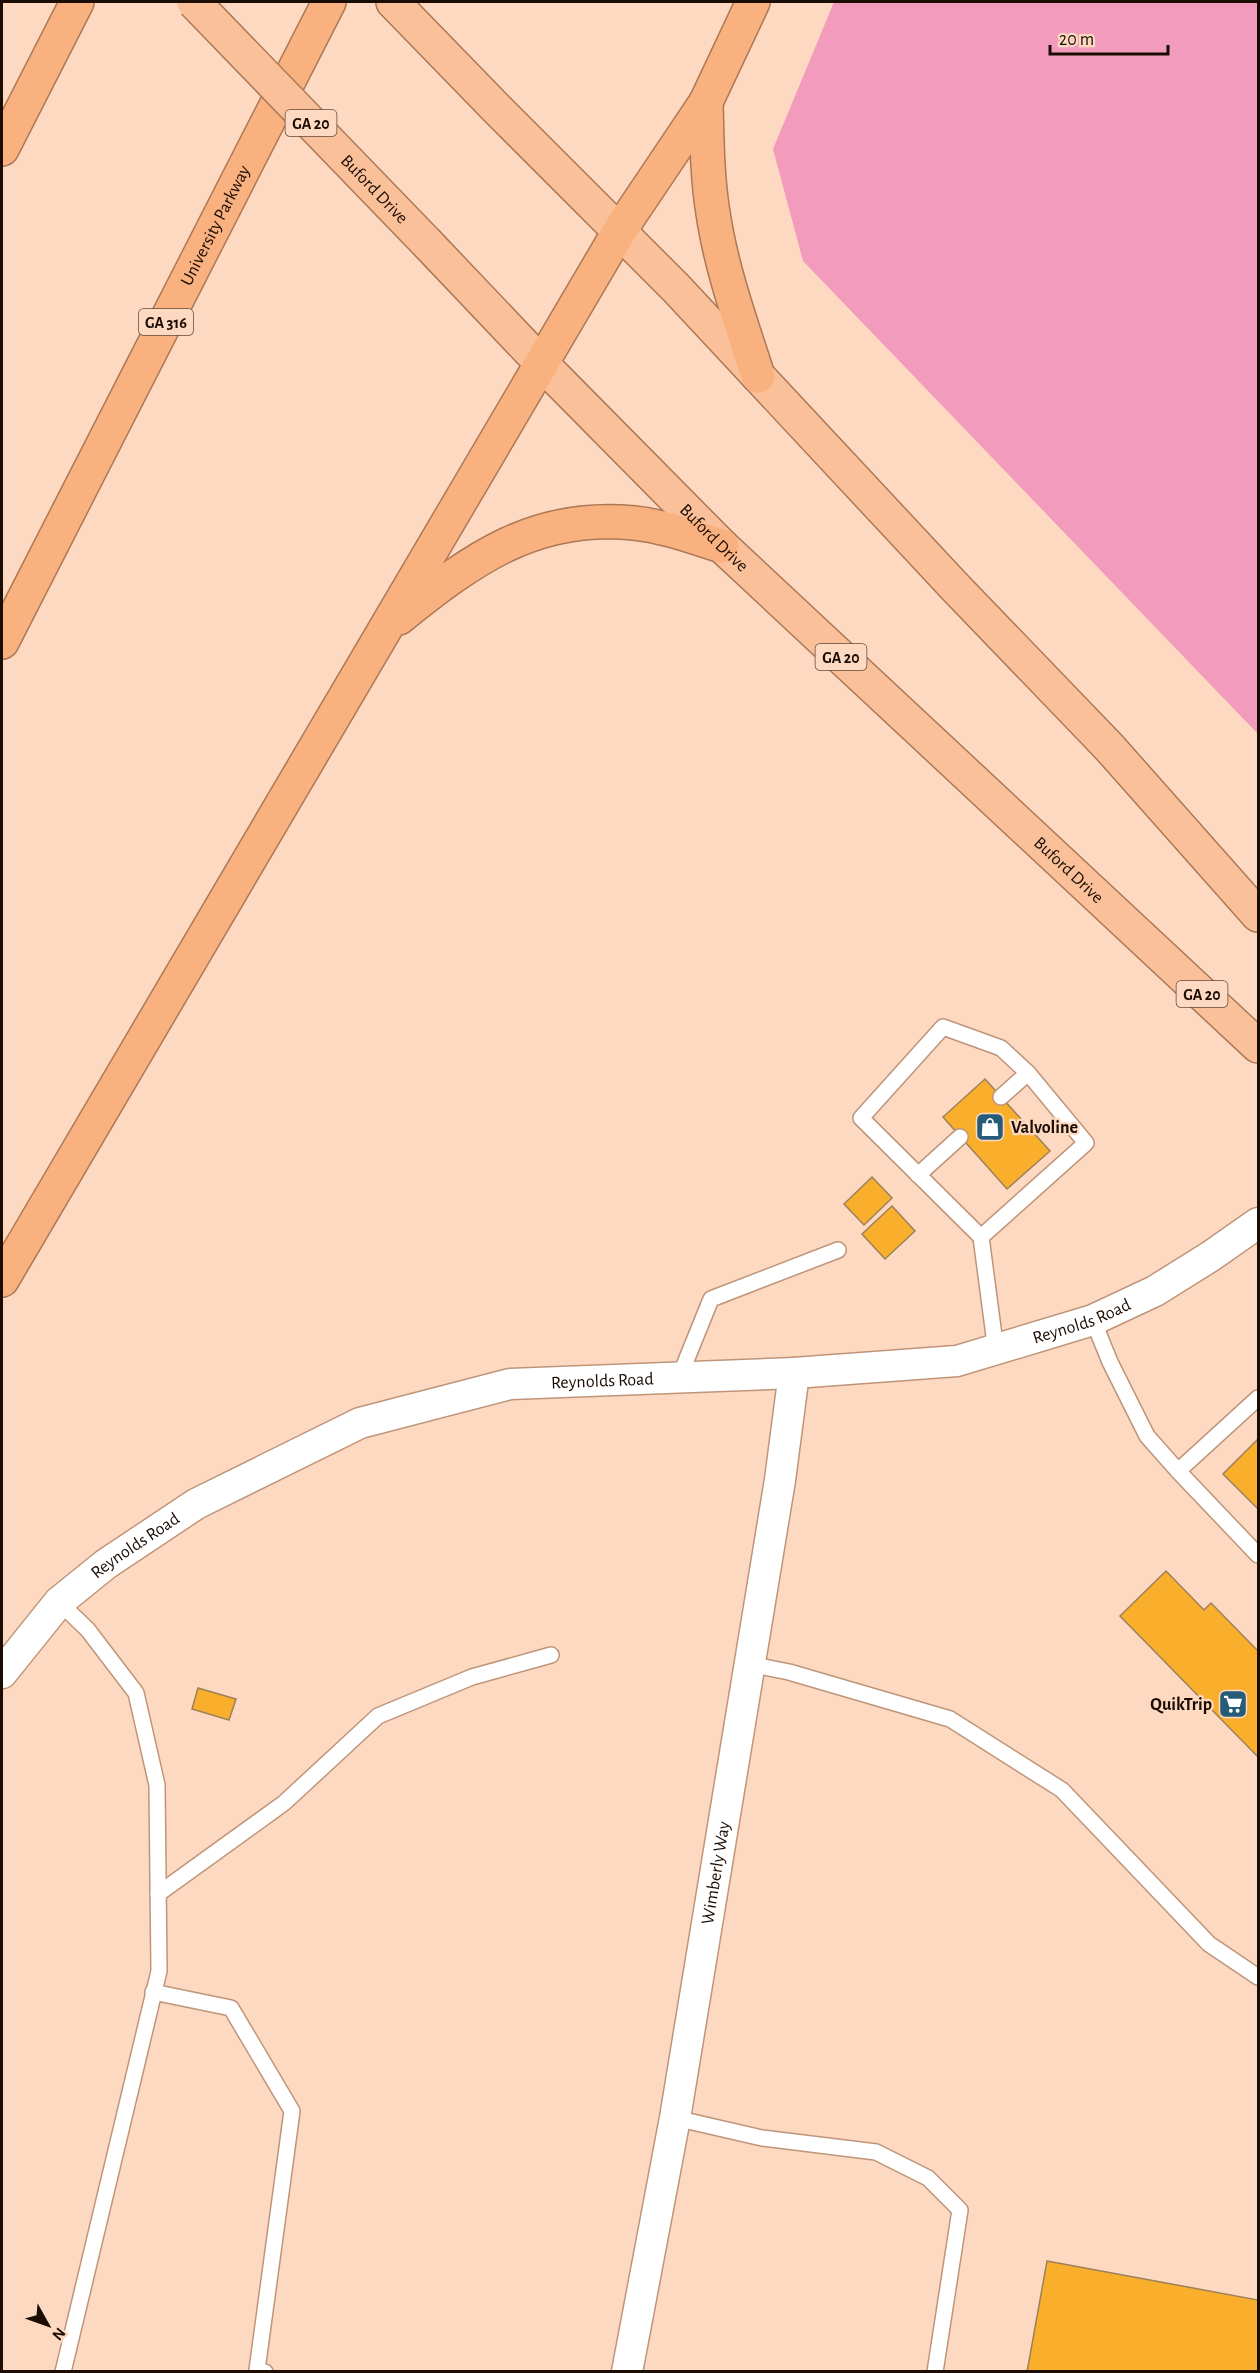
<svg xmlns="http://www.w3.org/2000/svg" width="1260" height="2373" viewBox="0 0 1260 2373" font-family="'Alegreya Sans',sans-serif">
	<rect width="100%" height="100%" fill="#fdd9c1"/>
	<polygon fill="#f29bbd" points="834,2 1258,2 1258,734 803,261 773,149"/>
	<g fill="#faaf2c" stroke="#9d815a" stroke-width="1.5">
		<polygon points="985,1079 1050,1151 1007,1189 943,1117"/>
		<polygon points="872,1177 892,1198 864,1225 844,1204"/>
		<polygon points="892,1206 915,1231 885,1259 862,1234"/>
		<polygon points="1258,1439 1258,1509 1223,1474"/>
		<polygon points="1166,1571 1204,1610 1211,1603 1258,1651 1258,1757 1120,1616"/>
		<polygon points="198,1688 236,1699 229,1720 192,1709"/>
		<polygon points="1047,2261 1258,2300 1258,2372 1027,2372"/>
	</g>
	<g fill="none" stroke-linecap="round" stroke-linejoin="round">
		<g stroke="#bf9579" stroke-width="18">
			<g id="service">
				<polyline points="918,1175 960,1137"/>
				<polyline points="981,1237 1086,1143 1028,1073 1001,1097"/>
				<polyline points="1093,1320 1110,1362 1147,1436 1178,1471"/>
				<polyline points="996,1351 981,1237 861,1118 943,1027 1001,1048 1028,1073"/>
				<polyline points="679,1378 711,1299 838,1250"/>
				<polyline points="1258,1398 1178,1471 1258,1555"/>
				<polyline points="59,1602 88,1630 136,1693 157,1785 159,1971 63,2372"/>
				<polyline points="749,1664 789,1672 950,1719 1062,1790 1209,1944 1258,1977"/>
				<polyline points="158,1894 284,1803 378,1716 472,1677 551,1655"/>
				<polyline points="153,1992 231,2008 292,2111 257,2370 265,2372"/>
				<polyline points="675,2118 762,2138 876,2152 928,2178 960,2210 935,2372"/>
			</g>
		</g>
		<g stroke="#bf9579" stroke-width="33">
			<g id="minor">
				<path id="s1" d="M2,1673l57,-71 47,-38 90,-60 164,-81 150,-39 284,-11 163,-12 136,-41 62,-29 56,-35 47,-33"/>
				<path id="s2" d="M627,2372l48,-254 105,-638 14,-107"/>
			</g>
		</g>
		<g stroke="#ac7855" stroke-width="36">
			<g id="trunk">
				<polyline points="393,2 497,109 676,288 954,586 1109,747 1258,915"/>
				<path id="s3" d="M428,244l114,120 180,182 536,500"/>
			</g>
		</g>
		<g stroke="#ac7855" stroke-width="36">
			<g id="motorway">
				<path d="M706,102c1,37 1,74 7,111 8,55 28,110 45,163"/>
				<polyline points="2,149 77,2"/>
				<path d="M399,618c73,-59 136,-105 235,-95 30,3 59,14 88,23"/>
				<path id="s4" d="M2,642l327,-640"/>
				<polyline points="2,1280 620,230 706,102 753,2"/>
			</g>
		</g>
		<use href="#service" stroke="#fff" stroke-width="15"/>
		<use href="#minor" stroke="#fff" stroke-width="30"/>
		<use href="#trunk" stroke="#fac09a" stroke-width="33"/>
		<use href="#motorway" stroke="#f9b180" stroke-width="33"/>
		<g stroke="#ac7855" stroke-width="36" stroke-linecap="butt">
			<g id="trunk-bridge">
				<path id="s5" d="M194,2l234,242"/>
			</g>
		</g>
		<use href="#trunk-bridge" stroke="#fac09a" stroke-width="33"/>
	</g>
	<defs>
		<g id="shop-square" transform="scale(1.5)"><rect x="-9" y="-9" width="18" height="18" rx="4" fill="#275c78" stroke="#fdd9c1"/><path d="M-5-2.5h2.3a2.7 3.5 0 0 1 5.4 0H5L5.5 6h-11ZM-1.5-2.5h3a1.5 2.3 0 0 0-3 0Z" fill="#fff"/></g>
		<g id="supermarket-square" transform="scale(1.5)"><rect x="-9" y="-9" width="18" height="18" rx="4" fill="#275c78" stroke="#fdd9c1"/><path d="M-6-5.5h2.5l.6 2H6L4.5 2H-2.5L-4.4-4H-6ZM-1.5 3.2a1.3 1.3 0 1 0 .1 0ZM3 3.2a1.3 1.3 0 1 0 .1 0Z" fill="#fff"/></g>
	</defs>
	<g fill-rule="evenodd">
		<use href="#shop-square" x="990" y="1127"/>
		<use href="#supermarket-square" x="1233" y="1704"/>
	</g>
	<g text-anchor="middle" stroke-width="4.5" stroke-linejoin="round" paint-order="stroke">
		<g fill="#fdd9c1" stroke="#604a3d" stroke-width="1.5">
			<rect x="285.5" y="110" width="51" height="26" rx="4.5"/>
			<rect x="139" y="309" width="54" height="26" rx="4.5"/>
			<rect x="815.5" y="644" width="51" height="26" rx="4.5"/>
			<rect x="1176.5" y="981" width="51" height="26" rx="4.5"/>
		</g>
		<g font-size="16" font-weight="bold" fill="#1c0d04">
			<text x="311" y="129">GA 20</text>
			<text x="166" y="328">GA 316</text>
			<text x="841" y="663">GA 20</text>
			<text x="1202" y="1000">GA 20</text>
		</g>
		<g font-size="18" fill="#1c0d04" stroke="#fdd9c1">
			<text dy="6" stroke="none"><textPath href="#s5" startOffset="260">Buford Drive</textPath></text>
			<text dy="6" stroke="none"><textPath href="#s4" startOffset="468">University Parkway</textPath></text>
			<text dy="6" stroke="none"><textPath href="#s3" startOffset="410">Buford Drive</textPath></text>
			<text dy="6" stroke="none"><textPath href="#s3" startOffset="896">Buford Drive</textPath></text>
			<text dy="6" stroke="none"><textPath href="#s1" startOffset="1176">Reynolds Road</textPath></text>
			<text dy="6" stroke="none"><textPath href="#s1" startOffset="690">Reynolds Road</textPath></text>
			<text dy="6" stroke="none"><textPath href="#s1" startOffset="186">Reynolds Road</textPath></text>
			<text dy="6" stroke="none"><textPath href="#s2" startOffset="507">Wimberly Way</textPath></text>
		</g>
		<g font-size="18" font-weight="bold" fill="#1c0d04" stroke="#fdd9c1" text-anchor="start">
			<text x="1011" y="1133">Valvoline</text>
			<text x="1212" y="1710" text-anchor="end">QuikTrip</text>
		</g>
	</g>
	<rect width="1260" height="2373" fill="none" stroke="#1c0d04" stroke-width="6"/>
	<g transform="translate(48 2325) rotate(130)" stroke="#fdd9c1" stroke-width="4.5" paint-order="stroke">
	<path d="M0-4.5L10 22L0 15L-10 22Z" fill="#1c0d04"/>
	<text y="-9" font-size="16" font-weight="bold" text-anchor="middle" fill="#1c0d04">N</text>
	</g>
	<path d="M1050 45v9h118v-9" fill="none" stroke="#1c0d04" stroke-width="3"/>
	<text x="1059" y="45" font-size="18" fill="#1c0d04" stroke="#fdd9c1" stroke-width="4.5" paint-order="stroke">20 m</text>
</svg>
